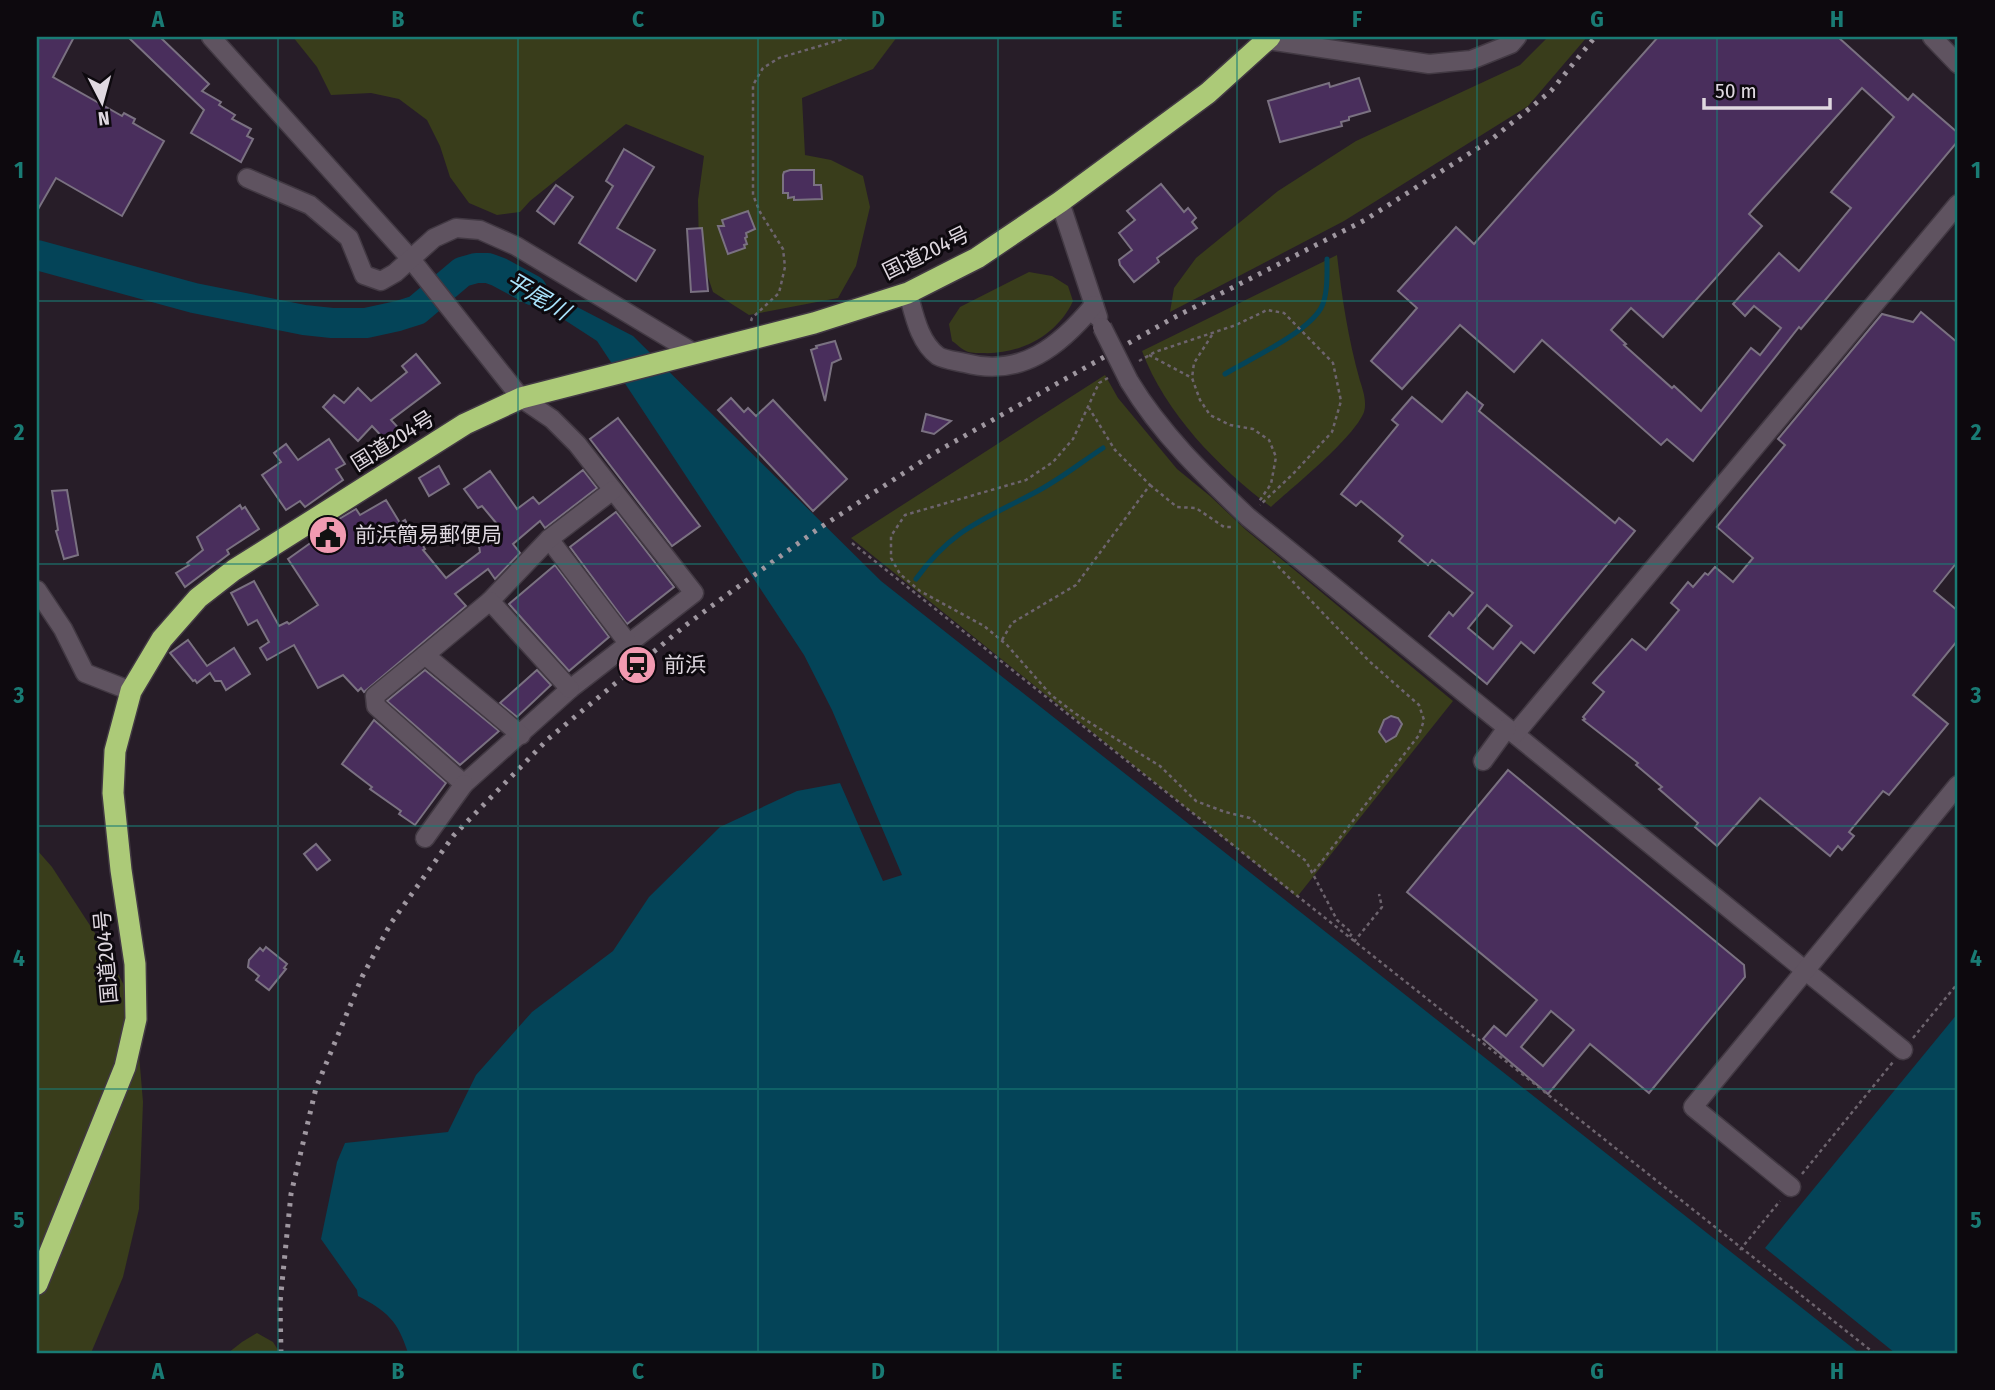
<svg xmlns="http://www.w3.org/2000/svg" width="1995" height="1390" viewBox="0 0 1995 1390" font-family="'Fira Sans Condensed','Noto Sans JP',sans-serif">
	<rect width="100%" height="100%" fill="#271d28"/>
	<g fill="#393d1b">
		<polygon points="293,37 897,37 873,69 802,98 805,155 831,160 863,176 870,207 856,266 838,298 749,315 713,292 699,250 698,200 704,156 626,124 530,201 520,212 497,215 469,203 450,177 440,146 427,120 399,99 371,93 331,95 317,67"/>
		<polygon points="1548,37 1587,37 1528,106 1344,221 1170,312 1174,288 1196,258 1278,191 1356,141 1520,65"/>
		<path d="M1337,255c5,43 11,83 23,126 3,9 7,21 4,31 -10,26 -70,74 -93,95 -52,-39 -106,-94 -129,-156z"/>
		<path d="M1029,272l23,4 16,10 5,15c-16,35 -54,54 -91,52 -5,0 -12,0 -16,-2 -5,-2 -9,-7 -14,-10l-3,-17 11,-17z"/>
		<polygon points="1105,375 1118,398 1177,469 1210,496 1246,530 1453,701 1297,897 851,538"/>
		<polygon points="37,850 52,867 106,950 135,1007 143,1102 139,1209 123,1277 91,1353 37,1353"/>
		<polygon points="257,1333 273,1342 280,1353 228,1353 242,1342"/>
	</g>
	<g fill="#044458">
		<path d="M498,271l29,10 106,55 248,245 978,772h-1451c-10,-32 -21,-42 -50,-57l-1,-6 -36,-51 16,-77 8,-19 103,-11 28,-57 56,-63 81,-61 36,-54 71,-70 77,-36 43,-8 43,98 19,-6 -70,-165 -28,-55 -207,-314 -94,-61 -6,-7z"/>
		<polygon points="1958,1013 1958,1353 1895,1353 1765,1248"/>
	</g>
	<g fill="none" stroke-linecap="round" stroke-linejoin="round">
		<g stroke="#044458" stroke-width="5">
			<path d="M1225,374c25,-15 82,-41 96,-66 7,-13 6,-34 6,-49"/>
			<path d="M916,579c36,-50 67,-59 118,-86 24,-12 46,-30 69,-45"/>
		</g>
		<polyline stroke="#044458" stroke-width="30" points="37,255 194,298 304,320 332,323 366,323 398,316 417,310 462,272 476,268 488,268 499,272 532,290"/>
	</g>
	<g fill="#492e5c" stroke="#7a7181" stroke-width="2" fill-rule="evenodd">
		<polygon points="37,37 74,37 53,77 122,116 124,113 135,119 133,123 164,141 122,216 56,178 37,211"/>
		<polygon points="128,37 160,37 209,84 202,91 221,102 219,105 235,115 232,119 251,129 247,136 253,139 241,162 191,133 204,110"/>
		<path d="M1658,37h180l70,63 5,-6 45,39v8l-157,188 -2,-2 -106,134 -26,-22 -6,6 -119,-105 -28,32 -54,-47 -58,64 -31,-28 46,-53 -19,-17 58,-64 18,17zM1862,88l32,29 -63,75 20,16 -52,63 -20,-18 -46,51 12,12 9,-10 27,22 -21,27 -9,-7 -50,63 -27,-25 -2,2 -48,-43 2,-1 -15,-14 20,-22 32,29 99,-111 -13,-12z"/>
		<polygon points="1359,78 1370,111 1349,117 1349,120 1341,122 1342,126 1280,142 1268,101 1329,83 1330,87"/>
		<polygon points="624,149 654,167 617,228 655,250 636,281 579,243 613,186 606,181"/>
		<polygon points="790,170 814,170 814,185 821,185 822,199 794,200 794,197 788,198 788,193 783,193 783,175 784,172"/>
		<polygon points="1161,184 1184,212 1188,208 1196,218 1192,222 1197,228 1157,258 1159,262 1134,282 1120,265 1119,260 1132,250 1119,233 1135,220 1127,211"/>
		<polygon points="556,185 573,197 554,224 537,211"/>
		<polygon points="748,211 755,229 746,233 747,237 745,238 747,244 744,245 745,248 728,254 718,226 724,226 722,220"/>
		<polygon points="702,228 708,291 691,292 687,229"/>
		<polygon points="1921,312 1958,343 1958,561 1934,591 1958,611 1958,640 1913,695 1948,724 1889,795 1883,791 1849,832 1854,836 1842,850 1838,846 1830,856 1760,798 1717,846 1695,827 1698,823 1659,789 1662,787 1636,765 1638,763 1583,720 1585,719 1583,717 1604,692 1593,683 1632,639 1646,650 1679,610 1671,603 1688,582 1693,587 1705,573 1708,575 1715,567 1733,582 1753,558 1717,527 1785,445 1778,439 1882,314 1913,322"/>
		<polygon points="835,341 841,359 832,363 825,401 811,350 817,348 816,346"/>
		<polygon points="416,354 440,383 391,420 403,433 390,445 372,426 358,441 323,407 334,395 344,403 358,388 371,401 407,372 402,366"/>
		<path d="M1467,392l16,13 -4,6 136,112 4,-5 16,13 -101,122 -13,-11 -34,42 -58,-48 20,-24 4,4 20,-23 -41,-33 -4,5 -29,-24 4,-5 -42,-35 -5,5 -15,-12 57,-69 -6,-5 20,-23 30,25zM1487,605l25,21 -19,23 -25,-21z"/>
		<polygon points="731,398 744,412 748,408 756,416 773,400 847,479 813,511 718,410"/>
		<polygon points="926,414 951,421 934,434 922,431"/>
		<polygon points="618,418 700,526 672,546 590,439"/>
		<polygon points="329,439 345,464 336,469 343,480 305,507 300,501 286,510 262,475 281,462 274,453 286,444 298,460"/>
		<polygon points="439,466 449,484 429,496 419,478"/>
		<polygon points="583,470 597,488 545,528 540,521 513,544 520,553 495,579 488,569 455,594 466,606 364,692 361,688 358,691 343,675 318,688 294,645 267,660 260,648 269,642 257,620 248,625 231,593 254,581 279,626 287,622 289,624 318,605 288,559 316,539 314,535 334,522 356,509 360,515 386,500 400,523 405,520 409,527 411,526 425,549 423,550 446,578 480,552 479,546 485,541 482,537 497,524 482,506 478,508 464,489 490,471 517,509 533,497 539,504"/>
		<polygon points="67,490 78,555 64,559 56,531 58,530 52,491"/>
		<polygon points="240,505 242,509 245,507 259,529 227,550 229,554 185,587 176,573 189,565 187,563 203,550 197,537"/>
		<polygon points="616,512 674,587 627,624 570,547"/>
		<polygon points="555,565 609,637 569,671 509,604"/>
		<polygon points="188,640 207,666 234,648 250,674 226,690 221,681 215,681 210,673 197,683 195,680 193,681 170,653"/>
		<polygon points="425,670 499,731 460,765 387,701"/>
		<polygon points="537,670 551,685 517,717 500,703"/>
		<polygon points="1391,716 1398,718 1402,724 1396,736 1386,742 1379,732 1384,720"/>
		<polygon points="374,720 446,783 415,825 399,814 401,811 370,789 372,787 342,764"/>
		<path d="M1508,770l236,195 1,12 -96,116 -59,-49 -42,50 -65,-55 11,-13 12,10 31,-36 -130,-108zM1551,1011l23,19 -31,36 -22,-19z"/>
		<polygon points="316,844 330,860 317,870 304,854"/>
		<polygon points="266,947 287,964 284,968 286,969 269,990 256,980 259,976 248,967 249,960 260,948 263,951"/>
	</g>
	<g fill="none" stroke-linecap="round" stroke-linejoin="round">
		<g stroke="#423943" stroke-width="21">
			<g id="minor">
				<polyline points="211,37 410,258 521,398 552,419 577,444 694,593 570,689 464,784 376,706 375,696 425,655"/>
				<polyline points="1932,37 1958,64"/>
				<polyline points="1267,40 1429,64 1471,60 1511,44 1517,37"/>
				<polyline points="247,178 310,205 349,238 364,275 381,281 395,273 434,238 456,228 480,230 516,246 694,353"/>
				<polyline points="1060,202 1098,317"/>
				<path d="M908,293c6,21 11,49 30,63 7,4 19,5 27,7 56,15 95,-17 129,-58"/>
				<path d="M1129,381c32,53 75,94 119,136l655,533"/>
				<polyline points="549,539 628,643"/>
				<polyline points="37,590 63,629 85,673 131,691"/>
				<polyline points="490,601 549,539 613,490"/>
				<polyline points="1515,734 1958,204"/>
				<polyline points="521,735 425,655 490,601 570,689"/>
				<polyline points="1483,761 1507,728"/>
				<polyline points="425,838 464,784"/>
				<polyline points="1791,1187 1693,1107 1958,785"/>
			</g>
		</g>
		<g stroke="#423943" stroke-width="24">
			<polyline id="highway" points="37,1284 125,1067 136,1019 135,964 121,870 113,793 115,751 131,691 162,639 198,598 234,570 465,424 521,398 814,323 908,293 977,258 1060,202 1208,93 1270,37"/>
		</g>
		<g stroke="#6d646e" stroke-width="2.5" stroke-dasharray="3.5 3.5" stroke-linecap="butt">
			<polyline points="751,321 752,318 779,293 785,267 783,249 760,212 753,195 753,85 763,68 779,58 850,37"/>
			<polyline points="1212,335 1194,363 1192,378 1200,400 1210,415 1230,425 1253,429 1269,440 1276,457 1271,484 1258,503"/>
			<polyline points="1149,355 1192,378"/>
			<polyline points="1139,361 1155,352 1236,325 1267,310 1284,313 1333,363 1341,401 1332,432 1293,474 1260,505"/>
			<polyline points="1108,378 1099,383 1073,439 1053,462 1026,480 905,515 891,536 891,558 900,574 920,591 984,626 1007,645 1051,695 1076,714 1160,766 1196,801 1225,812 1250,818 1306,861 1337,920 1352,933 1349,938"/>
			<polyline points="1150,485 1177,507 1196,508 1224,527 1231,527"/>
			<polyline points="852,543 1874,1353"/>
			<polyline points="1273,561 1369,661 1419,705 1424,720 1419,735 1312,874"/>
			<polyline points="1002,640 1012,623 1076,585 1150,485 1115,450 1089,408"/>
			<polyline points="1354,942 1382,907 1379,894"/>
			<polyline points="1913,1038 1958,983"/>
			<polyline points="1802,1174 1893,1062"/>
			<polyline points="1740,1250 1780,1201"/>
		</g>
		<use href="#minor" stroke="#5f5360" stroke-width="18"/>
		<use href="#highway" stroke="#acca78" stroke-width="21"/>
		<polyline stroke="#9f97a0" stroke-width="5" stroke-dasharray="3.5 7" stroke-linecap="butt" points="281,1353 280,1303 291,1194 316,1088 362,977 391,923 454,835 548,739 686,625 724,597 818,529 936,452 1173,318 1365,220 1492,139 1551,91 1595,37"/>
		<g stroke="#423943" stroke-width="21" stroke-linecap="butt">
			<polyline id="minor-bridge" points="1102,327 1129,381"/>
		</g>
		<use href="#minor-bridge" stroke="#5f5360" stroke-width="18"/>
	</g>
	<path fill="none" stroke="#197b74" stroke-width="2" stroke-opacity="0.55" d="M278,37v1316M518,37v1316M758,37v1316M998,37v1316M1237,37v1316M1477,37v1316M1717,37v1316M37,301h1921M37,564h1921M37,826h1921M37,1089h1921"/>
	<defs>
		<g id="civic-disc" transform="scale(2.0125)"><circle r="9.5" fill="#f19ab1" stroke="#0d090e"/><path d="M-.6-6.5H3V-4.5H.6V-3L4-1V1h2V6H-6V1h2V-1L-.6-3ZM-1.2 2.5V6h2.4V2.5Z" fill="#111"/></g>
		<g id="station-disc" transform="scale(2.0125)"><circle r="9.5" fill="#f19ab1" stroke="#0d090e"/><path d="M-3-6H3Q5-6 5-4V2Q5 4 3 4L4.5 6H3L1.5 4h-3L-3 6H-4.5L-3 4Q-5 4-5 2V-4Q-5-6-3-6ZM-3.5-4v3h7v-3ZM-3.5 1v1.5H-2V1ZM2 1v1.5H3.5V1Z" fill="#111"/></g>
	</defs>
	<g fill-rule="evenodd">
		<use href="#civic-disc" x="328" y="535"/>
		<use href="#station-disc" x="637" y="665"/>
	</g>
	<g text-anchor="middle" stroke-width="6" stroke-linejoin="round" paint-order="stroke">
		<g font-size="21" fill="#dfd8e0" stroke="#0d090e">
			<text transform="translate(926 253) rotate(-26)" y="7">国道204号</text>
			<text transform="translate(393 441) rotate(-32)" y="7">国道204号</text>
			<text transform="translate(106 957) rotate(-95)" y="7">国道204号</text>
		</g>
		<g font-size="21" fill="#dfd8e0" stroke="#0d090e" text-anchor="start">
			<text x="355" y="542">前浜簡易郵便局</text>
			<text x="664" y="672">前浜</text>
		</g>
		<g font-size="23" font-style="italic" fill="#aae4fd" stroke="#0d090e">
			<text transform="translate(538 296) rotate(31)" y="8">平尾川</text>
		</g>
	</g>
	<rect width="1995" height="1390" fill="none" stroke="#0d090e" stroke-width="77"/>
	<g transform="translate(102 102) rotate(174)" stroke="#0d090e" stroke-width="5" paint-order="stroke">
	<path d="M0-5L12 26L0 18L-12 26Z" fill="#dfd8e0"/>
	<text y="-10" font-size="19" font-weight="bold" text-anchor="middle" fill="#dfd8e0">N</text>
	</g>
	<path d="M1704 98v10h126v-10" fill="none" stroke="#dfd8e0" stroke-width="3.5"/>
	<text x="1715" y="98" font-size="21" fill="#dfd8e0" stroke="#0d090e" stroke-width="5" paint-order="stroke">50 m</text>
	<rect x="38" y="38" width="1918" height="1314" fill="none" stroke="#197b74" stroke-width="2.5"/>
	<g font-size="23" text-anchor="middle" font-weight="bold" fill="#197b74">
		<text x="158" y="27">A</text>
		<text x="398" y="27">B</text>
		<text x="638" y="27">C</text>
		<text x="878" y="27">D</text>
		<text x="1117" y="27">E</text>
		<text x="1357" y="27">F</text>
		<text x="1597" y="27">G</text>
		<text x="1837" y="27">H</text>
		<text x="19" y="178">1</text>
		<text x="1976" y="178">1</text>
		<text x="19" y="440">2</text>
		<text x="1976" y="440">2</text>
		<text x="19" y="703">3</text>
		<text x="1976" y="703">3</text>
		<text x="19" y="966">4</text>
		<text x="1976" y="966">4</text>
		<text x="19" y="1228">5</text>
		<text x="1976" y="1228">5</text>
		<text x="158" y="1379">A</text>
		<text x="398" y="1379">B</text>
		<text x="638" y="1379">C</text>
		<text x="878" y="1379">D</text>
		<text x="1117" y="1379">E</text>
		<text x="1357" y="1379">F</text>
		<text x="1597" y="1379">G</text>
		<text x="1837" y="1379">H</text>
	</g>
</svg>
